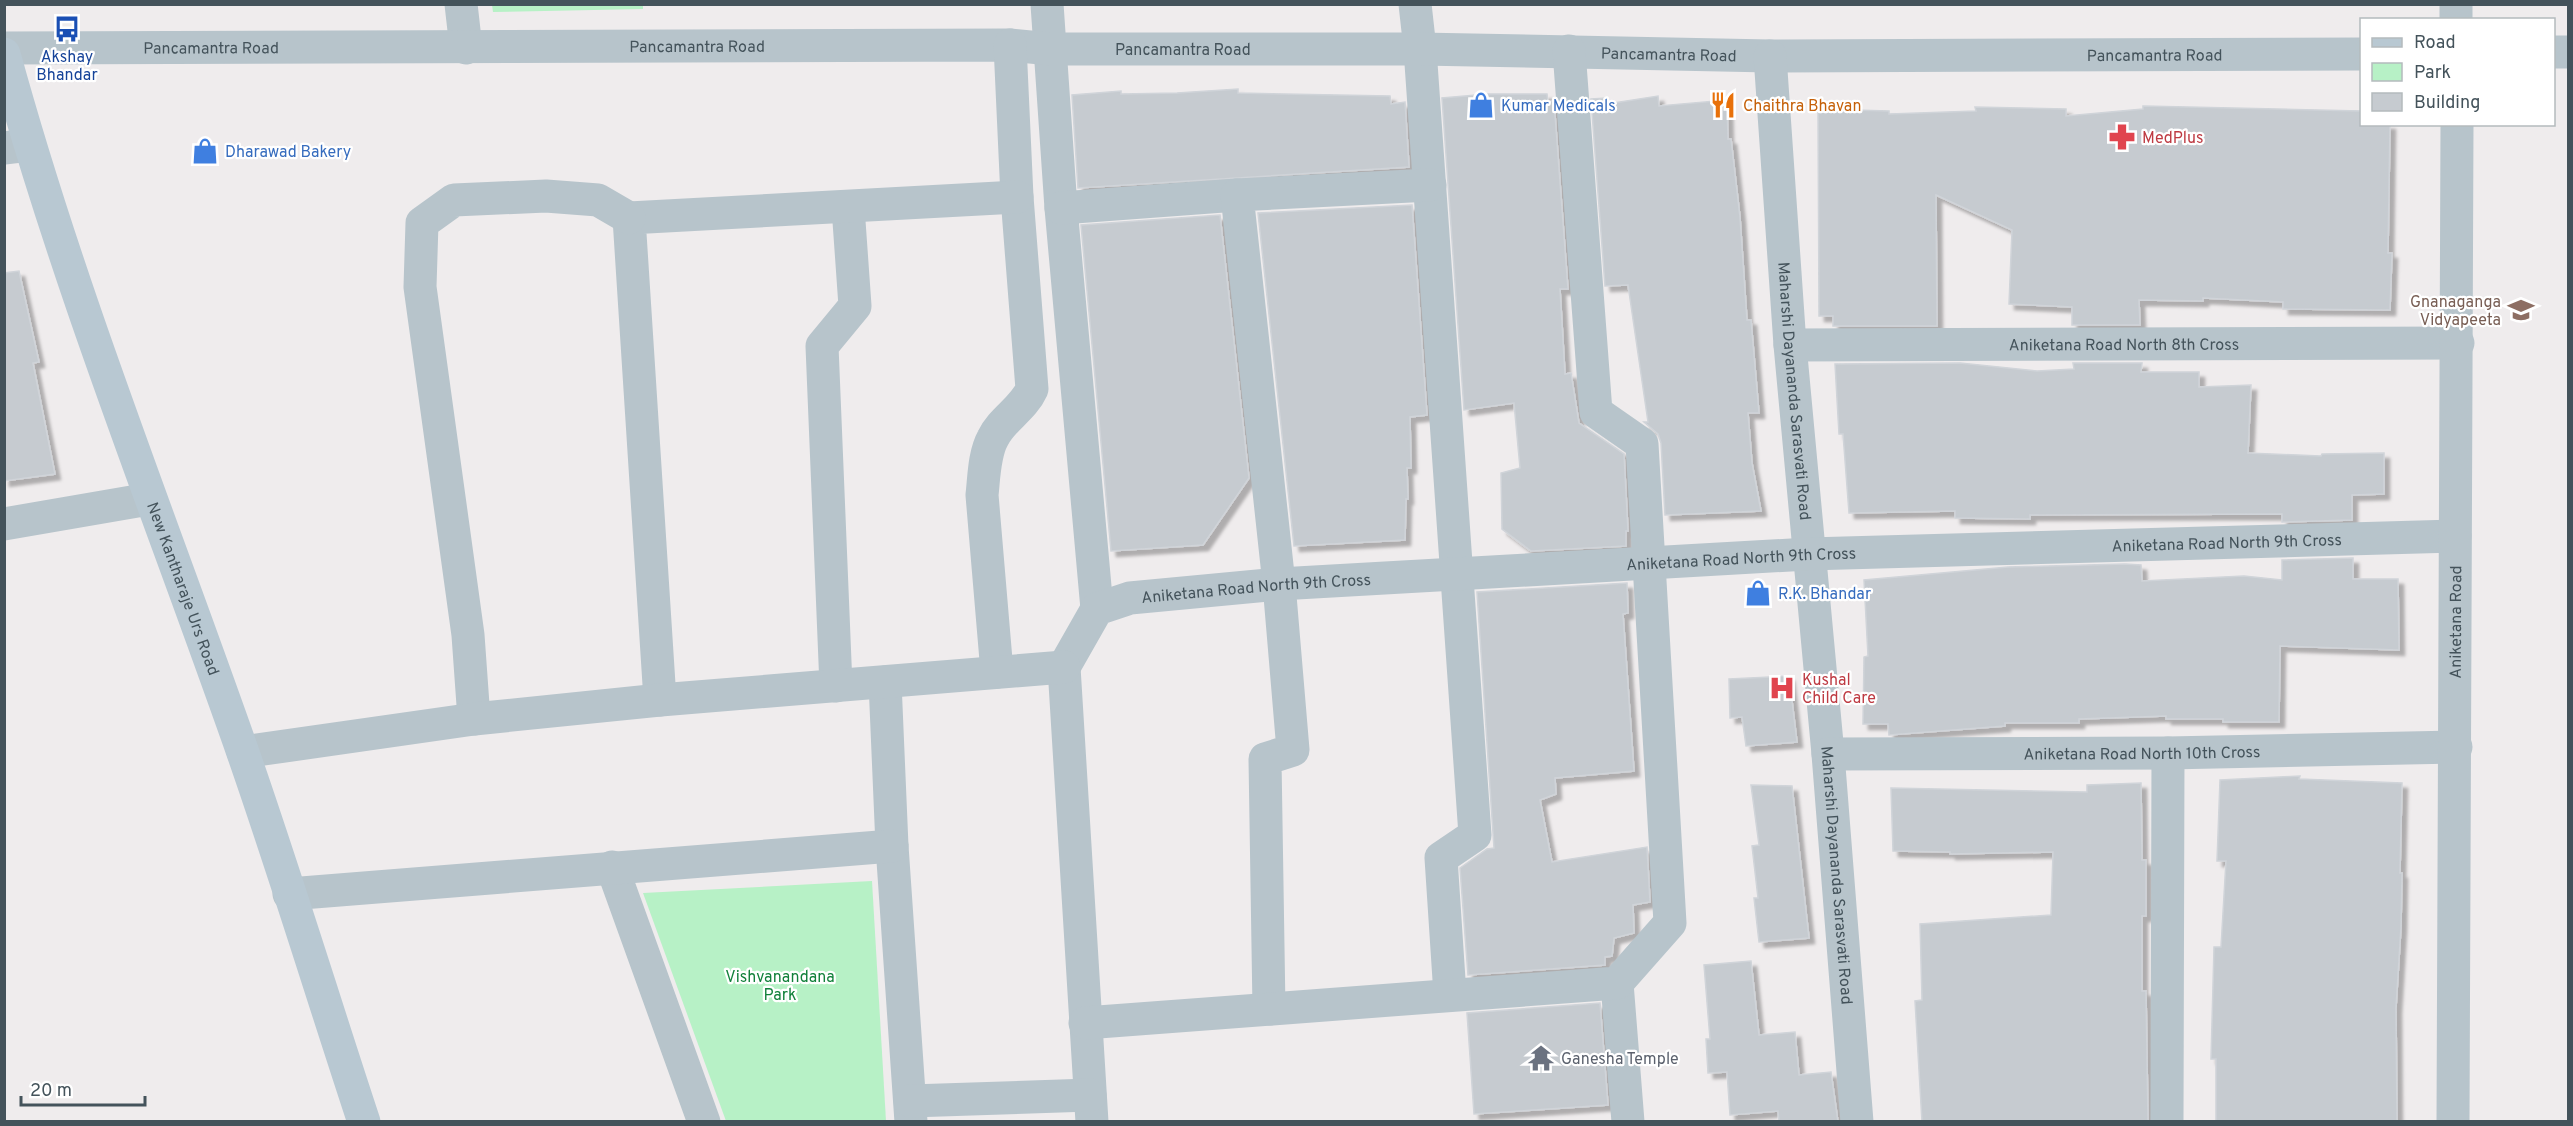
<svg xmlns="http://www.w3.org/2000/svg" width="2573" height="1126" viewBox="0 0 2573 1126" font-family="Overpass,sans-serif">
	<defs>
		<filter id="shadow"><feDropShadow dx="5.5" dy="5.5" stdDeviation="1.5" flood-color="#0004"/></filter>
	</defs>
	<rect width="100%" height="100%" fill="#efeced"/>
	<g fill="#b7f1c6">
		<polygon points="643,4 643,9 493,12 492,5"/>
		<polygon points="872,881 886,1121 726,1121 643,893"/>
	</g>
	<g fill="#c6cbd0" stroke="#d0d4d9" stroke-width="1.5" filter="url(#shadow)">
		<polygon points="1238,89 1238,93 1390,96 1391,104 1405,102 1409,167 1078,188 1072,95 1121,91 1121,94 1177,93"/>
		<polygon points="1488,94 1547,94 1548,102 1554,101 1568,289 1560,289 1565,374 1571,373 1579,423 1624,454 1628,531 1626,531 1626,546 1531,551 1502,529 1501,473 1520,468 1514,403 1464,410 1442,98"/>
		<polygon points="1658,96 1659,106 1727,100 1728,139 1731,139 1740,217 1747,320 1751,320 1759,413 1748,413 1752,463 1761,511 1665,515 1661,443 1658,434 1644,422 1648,422 1628,285 1605,286 1591,99 1607,98 1607,104"/>
		<polygon points="2143,106 2361,111 2361,124 2390,124 2388,253 2392,253 2390,310 2283,309 2283,302 2203,298 2203,301 2139,300 2140,325 2072,325 2072,307 2009,304 2012,230 1936,195 1937,326 1833,326 1833,316 1819,316 1818,109 1889,111 1889,114 1976,111 1975,107 2066,109 2066,116 2143,109"/>
		<polygon points="1412,205 1427,415 1410,417 1411,468 1407,468 1408,499 1406,499 1405,540 1294,546 1258,213"/>
		<polygon points="1220,215 1249,478 1203,545 1111,551 1081,225"/>
		<polygon points="19,271 39,362 33,363 55,474 4,481 4,273"/>
		<polygon points="1960,363 2037,371 2074,369 2073,363 2142,363 2141,372 2199,372 2199,387 2251,385 2248,453 2321,456 2322,454 2384,453 2384,494 2352,495 2352,520 2282,522 2282,514 2030,515 2030,519 1955,518 1955,511 1849,513 1843,434 1839,434 1835,364"/>
		<polygon points="2353,558 2353,579 2398,579 2399,650 2280,646 2279,722 2223,722 2223,719 2166,719 2166,716 2079,719 2079,723 2005,723 2005,726 1889,735 1888,724 1863,724 1864,657 1868,656 1864,580 2008,567 2125,564 2141,565 2142,581 2244,576 2282,580 2282,560"/>
		<polygon points="1627,583 1628,613 1623,614 1634,771 1555,778 1556,794 1540,800 1552,862 1647,847 1650,902 1633,905 1634,933 1614,938 1612,956 1605,957 1605,965 1468,975 1460,868 1487,849 1494,848 1477,592"/>
		<polygon points="1789,676 1797,742 1746,746 1742,717 1730,718 1729,679"/>
		<polygon points="2300,776 2299,779 2402,783 2400,873 2402,873 2401,927 2396,1008 2397,1122 2216,1122 2216,1059 2211,1059 2214,947 2221,947 2226,861 2217,861 2220,780"/>
		<polygon points="2141,783 2142,860 2146,860 2146,916 2142,916 2142,991 2146,991 2148,1122 1922,1122 1915,1001 1922,1000 1920,924 2051,915 2053,852 1950,854 1950,852 1893,851 1891,788 2087,792 2087,785"/>
		<polygon points="1751,785 1792,786 1809,938 1759,942 1754,898 1758,898 1752,846 1759,845"/>
		<polygon points="1751,961 1759,1035 1795,1032 1799,1075 1831,1072 1838,1122 1779,1122 1778,1111 1730,1115 1727,1072 1708,1073 1706,1039 1710,1039 1704,965"/>
		<polygon points="1600,1003 1608,1105 1474,1114 1467,1013"/>
	</g>
	<g fill="none" stroke-linecap="round" stroke-linejoin="round">
		<g stroke="#b7c4cb" stroke-width="33">
			<polyline points="461,4 466,48"/>
			<polyline points="1047,4 1061,208 1097,609"/>
			<polyline points="1415,4 1420,49 1475,835 1441,858 1450,995"/>
			<polyline points="2456,4 2456,20"/>
			<path id="s1" d="M4,48l1006,-3 41,4h369l350,7 592,-2"/>
			<polyline points="2554,52 2568,52"/>
			<path id="s2" d="M1770,56l20,289 38,409 29,368"/>
			<polyline points="4,148 29,145"/>
			<polyline points="1061,208 1237,195"/>
			<path id="s3" d="M1790,345l668,-2"/>
			<polyline points="4,524 149,499"/>
			<path id="s4" d="M1064,667l33,-58 33,-11 149,-14 529,-30 647,-18"/>
			<polyline points="1064,667 1092,1122"/>
			<path d="M997,672l-15,-177c2,-17 2,-41 11,-57 9,-19 30,-29 39,-49l-15,-192 -7,-152"/>
			<polyline points="885,682 892,846 911,1122"/>
			<polyline points="836,686 822,346 855,306 848,207"/>
			<polyline points="660,700 629,218 1017,197"/>
			<polyline points="474,719 468,635 420,287 422,223 454,200 546,196 598,200 629,218"/>
			<polyline points="243,752 474,719 660,700 1064,667"/>
			<path id="s5" d="M1828,754l340,-1 288,-6"/>
			<polyline points="612,867 704,1122"/>
			<polyline points="289,894 892,846"/>
			<polyline points="1617,983 1628,1122"/>
			<polyline points="1269,1009 1265,759 1293,750 1279,584 1237,195 1430,185"/>
			<polyline points="1085,1023 1617,983 1670,923 1642,444 1596,412 1569,51"/>
			<polyline points="910,1101 1090,1095"/>
			<polyline points="2167,1122 2168,753"/>
			<path id="s6" d="M2453,1122l4,-998"/>
		</g>
		<path stroke="#b8c8d2" stroke-width="33" id="s7" d="M4,54c65,237 157,465 238,696 43,123 81,248 122,372"/>
	</g>
	<defs>
		<g id="bus-bare" transform="scale(2.07)"><path d="M-5-6H5V4H4V6H2V4H-2V6H-4V4H-5ZM-3.5-4V0h7V-4ZM-3.5 1.2v1.5H-2V1.2ZM2 1.2v1.5H3.5V1.2Z" fill="#1a4fb4" stroke="#fff" stroke-width="2.5" paint-order="stroke"/></g>
		<g id="shop-bare" transform="scale(2.07)"><path d="M-5-2.5h2.3a2.7 3.5 0 0 1 5.4 0H5L5.5 6h-11ZM-1.5-2.5h3a1.5 2.3 0 0 0-3 0Z" fill="#3f7fe0" stroke="#fff" stroke-width="2.5" paint-order="stroke"/></g>
		<g id="restaurant-bare" transform="scale(2.07)"><path d="M-5-6h1v4h1v-4h1v4h1v-4h1v5L-1.5 .5V6h-2V.5L-5-1ZM5-6V6H3V1.5H1.5Q1.5-4 5-6Z" fill="#e8710a" stroke="#fff" stroke-width="2.5" paint-order="stroke"/></g>
		<g id="pharmacy-bare" transform="scale(2.07)"><path d="M-2-6h4v4h4v4h-4v4h-4v-4h-4v-4h4Z" fill="#e0444e" stroke="#fff" stroke-width="2.5" paint-order="stroke"/></g>
		<g id="school-bare" transform="scale(2.07)"><path d="M0-5L7-2L0 1L-7-2ZM-4 1L0 2.5L4 1V4Q0 6-4 4Z" fill="#8d6e63" stroke="#fff" stroke-width="2.5" paint-order="stroke"/></g>
		<g id="hospital-bare" transform="scale(2.07)"><path d="M-5-5h3v3.5h4V-5h3V5h-3V1.5h-4V5h-3Z" fill="#e0444e" stroke="#fff" stroke-width="2.5" paint-order="stroke"/></g>
		<g id="temple-bare" transform="scale(2.07)"><path d="M0-6L5-2H3V0L6.5 2.5H4V6H1.5V3h-3V6H-4V2.5H-6.5L-3 0V-2H-5Z" fill="#6b7280" stroke="#fff" stroke-width="2.5" paint-order="stroke"/></g>
	</defs>
	<g fill-rule="evenodd">
		<use href="#bus-bare" x="67" y="29"/>
		<use href="#shop-bare" x="1481" y="105"/>
		<use href="#restaurant-bare" x="1723" y="105"/>
		<use href="#pharmacy-bare" x="2122" y="137"/>
		<use href="#shop-bare" x="205" y="151"/>
		<use href="#school-bare" x="2521" y="310"/>
		<use href="#shop-bare" x="1758" y="593"/>
		<use href="#hospital-bare" x="1782" y="688"/>
		<use href="#temple-bare" x="1541" y="1058"/>
	</g>
	<g text-anchor="middle" stroke-width="4.5" stroke-linejoin="round" paint-order="stroke">
		<g font-size="16" fill="#44535b" stroke="#fff">
			<text dy="6" stroke="none"><textPath href="#s1" startOffset="693">Pancamantra Road</textPath></text>
			<text dy="6" stroke="none"><textPath href="#s1" startOffset="207">Pancamantra Road</textPath></text>
			<text dy="6" stroke="none"><textPath href="#s1" startOffset="1179">Pancamantra Road</textPath></text>
			<text dy="6" stroke="none"><textPath href="#s1" startOffset="1665">Pancamantra Road</textPath></text>
			<text dy="6" stroke="none"><textPath href="#s1" startOffset="2151">Pancamantra Road</textPath></text>
			<text dy="6" stroke="none"><textPath href="#s3" startOffset="334">Aniketana Road North 8th Cross</textPath></text>
			<text dy="6" stroke="none"><textPath href="#s2" startOffset="336">Maharshi Dayananda Sarasvati Road</textPath></text>
			<text dy="6" stroke="none"><textPath href="#s4" startOffset="1200">Aniketana Road North 9th Cross</textPath></text>
			<text dy="6" stroke="none"><textPath href="#s4" startOffset="714">Aniketana Road North 9th Cross</textPath></text>
			<text dy="6" stroke="none"><textPath href="#s7" startOffset="564">New Kantharaje Urs Road</textPath></text>
			<text dy="6" stroke="none"><textPath href="#s4" startOffset="228">Aniketana Road North 9th Cross</textPath></text>
			<text dy="6" stroke="none"><textPath href="#s6" startOffset="500">Aniketana Road</textPath></text>
			<text dy="6" stroke="none"><textPath href="#s5" startOffset="314">Aniketana Road North 10th Cross</textPath></text>
			<text dy="6" stroke="none"><textPath href="#s2" startOffset="822">Maharshi Dayananda Sarasvati Road</textPath></text>
		</g>
		<g font-size="16" fill="#164399" stroke="#fff">
			<text x="67" y="62">Akshay<tspan x="67" dy="18">Bhandar</tspan></text>
		</g>
		<g font-size="16" fill="#366cbe" stroke="#fff" text-anchor="start">
			<text x="1501" y="111">Kumar Medicals</text>
			<text x="225" y="157">Dharawad Bakery</text>
			<text x="1778" y="599">R.K. Bhandar</text>
		</g>
		<g font-size="16" fill="#c56008" stroke="#fff" text-anchor="start">
			<text x="1743" y="111">Chaithra Bhavan</text>
		</g>
		<g font-size="16" fill="#be3a42" stroke="#fff" text-anchor="start">
			<text x="2142" y="143">MedPlus</text>
			<text x="1802" y="685">Kushal<tspan x="1802" dy="18">Child Care</tspan></text>
		</g>
		<g font-size="16" fill="#785e54" stroke="#fff" text-anchor="end">
			<text x="2501" y="307">Gnanaganga<tspan x="2501" dy="18">Vidyapeeta</tspan></text>
		</g>
		<g font-size="16" fill="#11803a" stroke="#fff">
			<text x="780" y="982">Vishvanandana<tspan x="780" dy="18">Park</tspan></text>
		</g>
		<g font-size="16" fill="#5b616d" stroke="#fff" text-anchor="start">
			<text x="1561" y="1064">Ganesha Temple</text>
		</g>
	</g>
	<rect width="2573" height="1126" fill="none" stroke="#44535b" stroke-width="12"/>
	<rect x="2360" y="18" width="195" height="108" fill="#ffffff" stroke="#b4babd" stroke-width="1.5"/>
	<rect x="2372" y="38" width="30" height="9" fill="#b8c8d2" stroke="#b4babd" stroke-width="1.5"/>
	<text x="2414" y="48" font-size="18" fill="#44535b">Road</text>
	<rect x="2372" y="63" width="30" height="18" fill="#b7f1c6" stroke="#b4babd" stroke-width="1.5"/>
	<text x="2414" y="78" font-size="18" fill="#44535b">Park</text>
	<rect x="2372" y="93" width="30" height="18" fill="#c6cbd0" stroke="#b4babd" stroke-width="1.5"/>
	<text x="2414" y="108" font-size="18" fill="#44535b">Building</text>
	<path d="M21 1096v9h124v-9" fill="none" stroke="#44535b" stroke-width="3"/>
	<text x="30" y="1096" font-size="18" fill="#44535b" stroke="#ffffff" stroke-width="4.5" paint-order="stroke">20 m</text>
</svg>
